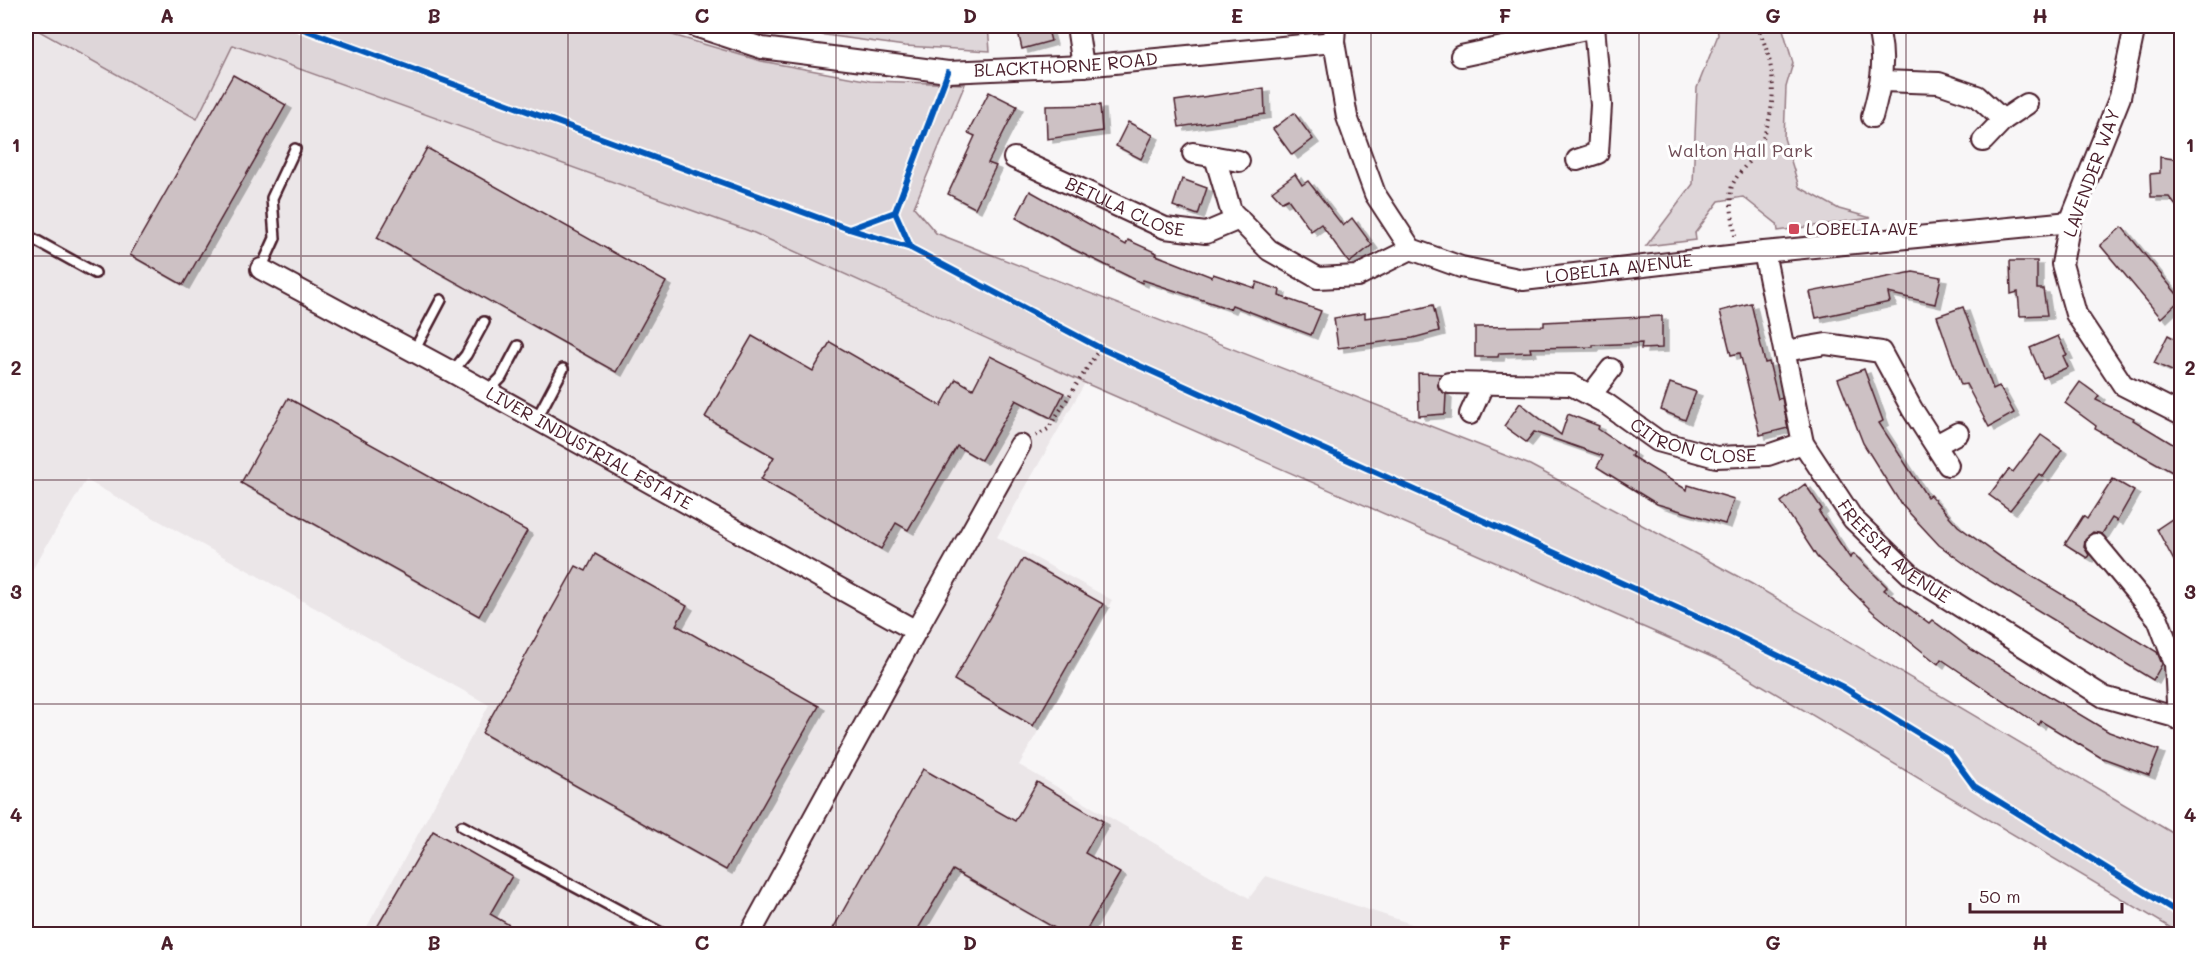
<svg xmlns="http://www.w3.org/2000/svg" width="2207" height="960" viewBox="0 0 2207 960" font-family="Mali,sans-serif">
	<defs>
		<filter id="shadow"><feDropShadow dx="6" dy="4" stdDeviation="0" flood-color="#0004"/></filter>
	</defs>
	<rect width="100%" height="100%" fill="#f8f6f7"/>
	<filter id="ink" filterUnits="userSpaceOnUse"><feTurbulence type="fractalNoise" baseFrequency=".0167" numOctaves="2"/><feDisplacementMap in="SourceGraphic" scale="12" xChannelSelector="R" yChannelSelector="G"/><feConvolveMatrix kernelMatrix="1 2 1 2 8 2 1 2 1" color-interpolation-filters="sRGB"/></filter>
	<g filter="url(#ink)">
		<polygon fill="#ebe6e8" points="26,26 197,118 233,45 752,232 1085,383 997,537 1112,600 1019,765 1249,898 1266,876 1442,934 363,934 489,705 86,480 26,580"/>
		<g fill="#ded6d9" stroke="#947a82" stroke-width="1.5">
			<polygon points="30,26 642,26 761,61 870,81 965,84 914,207 936,233 1530,465 1752,584 2181,838 2181,934 1721,661 1085,383 752,232 233,45 197,119"/>
			<polygon points="814,26 988,26 990,51 905,46 804,32"/>
			<polygon points="1717,26 1782,26 1793,63 1786,87 1784,138 1799,187 1839,209 1871,218 1778,231 1777,224 1743,197 1719,201 1695,233 1696,240 1646,246 1693,184 1697,88 1718,35"/>
		</g>
		<g fill="#cdc1c4" stroke="#4a1f2b" stroke-width="1.5" filter="url(#shadow)">
			<polygon points="1026,26 1047,26 1051,41 1022,49 1017,27"/>
			<polygon points="233,75 286,105 183,285 130,255"/>
			<polygon points="1264,88 1265,114 1179,127 1175,101"/>
			<polygon points="989,92 1017,106 988,163 996,166 975,208 948,194 975,136 968,133"/>
			<polygon points="1100,105 1102,131 1047,139 1046,106"/>
			<polygon points="1294,113 1313,139 1292,155 1273,129"/>
			<polygon points="1128,122 1153,135 1141,159 1116,146"/>
			<polygon points="427,148 666,282 616,372 377,238"/>
			<polygon points="2160,157 2181,160 2181,212 2169,197 2151,197 2150,174 2160,173"/>
			<polygon points="1295,174 1302,185 1308,181 1343,226 1352,218 1372,245 1349,263 1321,224 1311,231 1288,199 1282,202 1272,191"/>
			<polygon points="1182,179 1207,188 1198,215 1173,206"/>
			<polygon points="1030,191 1126,245 1128,240 1157,253 1156,255 1212,277 1213,274 1255,288 1257,282 1280,290 1279,296 1321,311 1311,335 1232,305 1230,309 1143,280 1142,283 1063,244 1016,218"/>
			<polygon points="2122,227 2181,299 2161,318 2100,245"/>
			<polygon points="2010,261 2037,261 2037,289 2043,289 2047,315 2020,316 2018,292 2011,294"/>
			<polygon points="1913,272 1941,277 1935,304 1888,293 1890,302 1816,318 1810,292"/>
			<polygon points="1751,303 1765,363 1769,362 1778,399 1782,398 1788,428 1760,435 1740,353 1731,355 1720,311"/>
			<polygon points="1433,305 1439,331 1413,338 1338,348 1334,318 1365,313 1365,318 1396,314"/>
			<polygon points="1963,307 1993,389 1999,386 2014,413 1989,427 1966,384 1961,385 1937,316"/>
			<polygon points="1662,316 1662,348 1641,349 1642,343 1593,345 1593,347 1530,348 1531,352 1499,353 1498,357 1475,357 1475,327 1544,326 1544,322"/>
			<polygon points="2168,335 2181,342 2181,375 2154,363"/>
			<polygon points="752,336 813,371 830,342 941,406 956,379 973,389 990,356 1064,393 1051,418 1016,400 981,460 957,446 908,530 896,523 881,549 761,479 774,457 705,417"/>
			<polygon points="2058,336 2067,355 2063,356 2068,367 2043,378 2030,348"/>
			<polygon points="1864,369 1883,421 1879,423 1927,497 1930,495 1958,526 2002,558 2157,652 2162,664 2153,680 1980,575 1939,545 1901,504 1863,443 1838,379"/>
			<polygon points="1418,373 1442,374 1437,383 1439,389 1446,394 1445,414 1419,416"/>
			<polygon points="2080,382 2099,396 2096,400 2134,418 2133,420 2181,449 2181,477 2095,429 2096,426 2065,403"/>
			<polygon points="1670,383 1696,392 1685,420 1661,410"/>
			<polygon points="288,398 527,531 479,616 241,483"/>
			<polygon points="1520,403 1561,435 1568,414 1599,426 1598,429 1633,453 1631,456 1687,490 1688,485 1734,499 1725,524 1657,504 1597,467 1603,456 1534,432 1526,442 1504,426"/>
			<polygon points="2041,435 2062,450 2043,477 2039,474 2010,510 1989,495 2009,469 2013,472"/>
			<polygon points="2113,479 2134,491 2117,521 2112,518 2102,534 2093,532 2085,539 2084,547 2089,555 2087,558 2065,544 2083,516 2087,519"/>
			<polygon points="1805,484 1822,509 1819,512 1850,558 1854,554 1887,587 1884,590 1929,623 1932,620 1972,650 2109,732 2159,750 2149,775 2100,757 2041,721 2039,725 1941,659 1938,664 1873,612 1817,557 1781,502"/>
			<polygon points="2181,513 2181,574 2157,529"/>
			<polygon points="595,554 687,606 676,625 819,706 726,870 482,733 576,566 586,571"/>
			<polygon points="1023,559 1103,604 1033,726 954,680"/>
			<polygon points="923,769 1015,821 1037,782 1103,821 1085,853 1120,873 1084,934 1065,934 953,870 915,934 830,934"/>
			<polygon points="433,831 512,876 490,914 525,934 373,934"/>
		</g>
		<g fill="none" stroke-linecap="round" stroke-linejoin="round">
			<g stroke="#4a1f2b" stroke-width="14">
				<g id="lane">
					<polyline points="26,235 95,273"/>
					<polyline points="261,269 275,238 272,198 295,149"/>
					<polyline points="414,351 441,300"/>
					<polyline points="452,372 466,355 484,322"/>
					<polyline points="487,392 501,378 518,346"/>
					<polyline points="536,420 563,369"/>
					<polyline points="462,826 663,934"/>
				</g>
			</g>
			<g stroke="#4a1f2b" stroke-width="24">
				<g id="street">
					<path id="s1" d="M695,26l67,22 186,24 135,-6 251,-24"/>
					<polyline points="1077,26 1083,66"/>
					<path id="s2" d="M1335,26l-1,16 13,75 28,77 36,55 50,18 62,13 241,-28 306,-30"/>
					<polyline points="2135,26 2120,97 2070,222 2062,264 2076,314 2123,385 2182,415"/>
					<polyline points="1461,56 1595,27"/>
					<polyline points="1882,81 1939,83 1977,96 2003,120"/>
					<path d="M1872,117c9,-32 15,-59 5,-91"/>
					<polyline points="1983,141 2003,120 2027,104"/>
					<polyline points="1193,153 1239,161"/>
					<polyline points="1215,157 1231,211 1269,250 1318,278 1357,276 1411,249"/>
					<path id="s3" d="M1014,158l151,70 41,5 33,-14"/>
					<polyline points="1577,160 1598,153 1601,105 1594,26"/>
					<path id="s4" d="M1764,252l39,191 50,76 59,57 192,121 78,22"/>
					<path id="s5" d="M261,269l191,103 464,259 -166,303"/>
					<polyline points="1785,351 1826,344 1881,352 1912,409 1948,465"/>
					<path id="s6" d="M1449,383l122,2 34,18 53,38 58,16 52,-2 35,-12"/>
					<polyline points="1591,395 1611,369"/>
					<polyline points="1470,414 1484,383"/>
					<polyline points="1936,445 1958,433"/>
					<polyline points="2096,544 2158,619 2175,664 2178,720"/>
					<polyline points="916,631 1020,445"/>
				</g>
			</g>
			<g stroke="#4a1f2b" stroke-width="4" stroke-dasharray="1.5 4.5" stroke-linecap="butt">
				<path d="M1735,236c-1,-14 -6,-33 -4,-46 2,-13 19,-28 26,-39 22,-43 20,-84 0,-125"/>
				<polyline points="1036,436 1048,429 1100,348"/>
			</g>
			<use href="#lane" stroke="#fff" stroke-width="9"/>
			<use href="#street" stroke="#fff" stroke-width="20"/>
			<g stroke="#fff" stroke-width="10">
				<g id="cycleway">
					<polyline points="295,26 849,229 911,248 1100,348 1717,626 1843,687 1949,752 1974,786 2182,915"/>
					<polyline points="895,212 948,72"/>
					<polyline points="849,229 895,212 911,248"/>
				</g>
			</g>
			<use href="#cycleway" stroke="#0057b8" stroke-width="6"/>
		</g>
	</g>
	<path fill="none" stroke="#4a1f2b" stroke-width="1.5" stroke-opacity="0.55" d="M301,26v908M568,26v908M836,26v908M1104,26v908M1371,26v908M1639,26v908M1906,26v908M26,256h2156M26,480h2156M26,704h2156"/>
	<rect fill="#d1495b" stroke="#fff" stroke-width="2" x="1788" y="223" width="12" height="12" rx="3"/>
	<g text-anchor="middle" stroke-width="6" stroke-linejoin="round" paint-order="stroke">
		<g font-size="18" fill="#4a1f2b" stroke="#fff">
			<text dy="6" stroke="none"><textPath href="#s1" startOffset="376">BLACKTHORNE ROAD</textPath></text>
			<text transform="translate(2092 173) rotate(-70)" y="6">LAVENDER WAY</text>
			<text dy="6" stroke="none"><textPath href="#s3" startOffset="122">BETULA CLOSE</textPath></text>
			<text dy="6" stroke="none"><textPath href="#s2" startOffset="453">LOBELIA AVENUE</textPath></text>
			<text dy="6" stroke="none"><textPath href="#s6" startOffset="260">CITRON CLOSE</textPath></text>
			<text dy="6" stroke="none"><textPath href="#s5" startOffset="374">LIVER INDUSTRIAL ESTATE</textPath></text>
			<text dy="6" stroke="none"><textPath href="#s4" startOffset="338">FREESIA AVENUE</textPath></text>
		</g>
		<g font-size="18" fill="#6f4d56" stroke="#fff">
			<text x="1740" y="157">Walton Hall Park</text>
		</g>
		<g font-size="18" fill="#4a1f2b" stroke="#fff" text-anchor="start">
			<text x="1806" y="235">LOBELIA AVE</text>
		</g>
	</g>
	<rect width="2207" height="960" fill="none" stroke="#fff" stroke-width="66"/>
	<path d="M1970 903v9h152v-9" fill="none" stroke="#4a1f2b" stroke-width="3"/>
	<text x="1979" y="903" font-size="18" fill="#4a1f2b" stroke="#ffffff" stroke-width="4.5" paint-order="stroke">50 m</text>
	<rect x="33" y="33" width="2141" height="894" fill="none" stroke="#4a1f2b" stroke-width="2"/>
	<g font-size="20" text-anchor="middle" font-weight="bold" fill="#4a1f2b">
		<text x="167" y="23">A</text>
		<text x="434" y="23">B</text>
		<text x="702" y="23">C</text>
		<text x="970" y="23">D</text>
		<text x="1237" y="23">E</text>
		<text x="1505" y="23">F</text>
		<text x="1773" y="23">G</text>
		<text x="2040" y="23">H</text>
		<text x="16" y="152">1</text>
		<text x="2190" y="152">1</text>
		<text x="16" y="375">2</text>
		<text x="2190" y="375">2</text>
		<text x="16" y="599">3</text>
		<text x="2190" y="599">3</text>
		<text x="16" y="822">4</text>
		<text x="2190" y="822">4</text>
		<text x="167" y="950">A</text>
		<text x="434" y="950">B</text>
		<text x="702" y="950">C</text>
		<text x="970" y="950">D</text>
		<text x="1237" y="950">E</text>
		<text x="1505" y="950">F</text>
		<text x="1773" y="950">G</text>
		<text x="2040" y="950">H</text>
	</g>
</svg>
